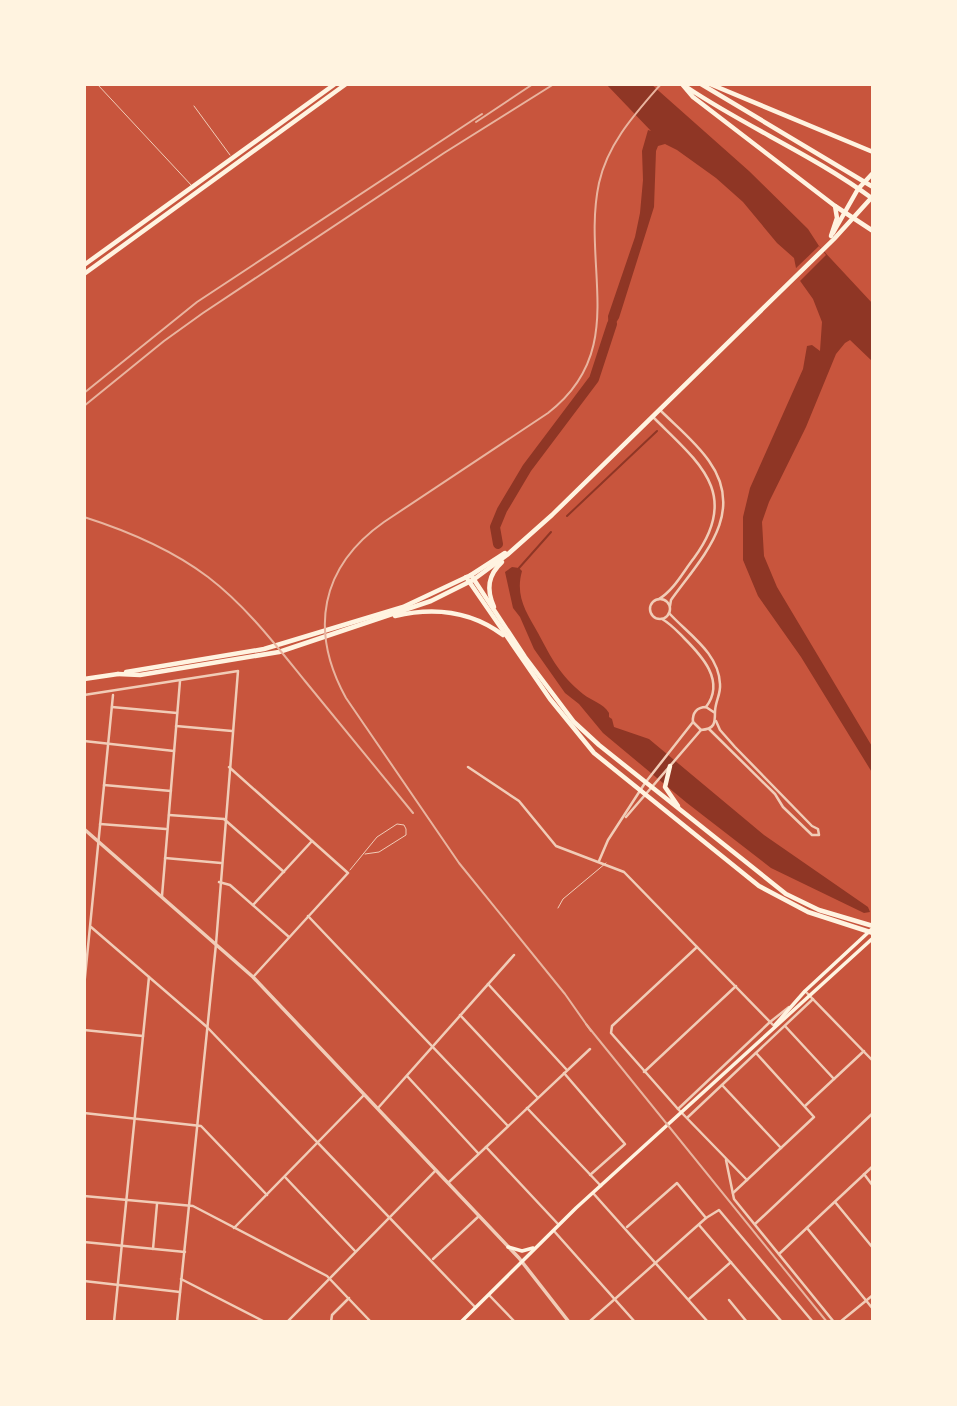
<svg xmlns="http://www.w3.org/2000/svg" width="957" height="1406" viewBox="0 0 957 1406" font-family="'PT Sans Narrow',sans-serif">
	<rect width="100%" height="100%" fill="#c8553d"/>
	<g fill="#8f3625">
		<polygon points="606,84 651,84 749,171 808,229 819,246 873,304 873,362 850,340 845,343 836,354 806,427 769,502 762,522 764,556 777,587 873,748 873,774 801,657 758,596 743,560 743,517 750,488 803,369 807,346 812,345 820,351 822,322 813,299 798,278 794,258 777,243 743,202 716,178 677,150 665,144 658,146 656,151 654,207 619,318 609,334 608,316 635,237 640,213 643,180 642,151 648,130 651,131"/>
		<path d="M512,567l7,1 3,3c-7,25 4,41 16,62 14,26 21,41 45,61 9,7 20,9 26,19v4l3,2 2,8 35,12 115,96 104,72 2,5 -6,1 -93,-45 -84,-65 -84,-70 -24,-29 -14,-11 -31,-44 -14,-32 -7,-9 -8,-36z"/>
	</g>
	<polygon fill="#c8553d" points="819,246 826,255 798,283 793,271"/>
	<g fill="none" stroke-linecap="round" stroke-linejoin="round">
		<g stroke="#8f3625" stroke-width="2">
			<polyline points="567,516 657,431"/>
			<polyline points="519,568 551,532"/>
		</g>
		<polyline stroke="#8f3625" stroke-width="10" points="498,544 495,527 502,510 527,468 594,379 612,324"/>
		<g stroke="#f1ccb7" stroke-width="1">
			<polyline points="98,85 192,186"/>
			<polyline points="194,106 230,155"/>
			<polyline points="350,870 377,837 397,824 404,825 406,829 406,835 379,852 365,854"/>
			<polyline points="558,908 563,899 606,863"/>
		</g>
		<g stroke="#f1ccb7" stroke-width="2.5">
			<path d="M660,410c16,16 36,32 49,51 38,53 -8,97 -38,139l-1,6"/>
			<path d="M653,417c45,45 89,76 41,141 -11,14 -20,32 -35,41"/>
			<circle cx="660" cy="609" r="10"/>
			<path d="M669,613c19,21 50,40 51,71 1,10 -5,18 -5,28 0,11 0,17 -14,18l-8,-8c-1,-9 4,-15 13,-15l9,6"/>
			<path d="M662,619c9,5 15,12 22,19 17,17 42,43 22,69"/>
			<polyline points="84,695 238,671 216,944 177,1322"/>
			<polyline points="112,707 177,713"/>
			<polyline points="176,726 232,731"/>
			<polyline points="709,729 775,794 783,807 812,835 819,835 818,829 812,826 735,747 720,730 716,721"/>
			<polyline points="84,741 174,751"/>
			<polyline points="229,767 348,873 254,976"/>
			<polyline points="468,767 519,801 556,846 624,872 774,1026"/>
			<polyline points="104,785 171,791"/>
			<polyline points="169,815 224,819"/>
			<polyline points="626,817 701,730"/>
			<polyline points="224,819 284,872"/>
			<polyline points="100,824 166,829"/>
			<polyline points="165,858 221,863"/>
			<polyline points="599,861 608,840 645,783 693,722"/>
			<polyline points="219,882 230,885 289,937"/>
			<polyline points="162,896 180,681"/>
			<polyline points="253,905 312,841"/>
			<polyline points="308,916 508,1126"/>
			<polyline points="91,927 207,1027 475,1307"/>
			<polyline points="697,947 612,1026 611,1033 678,1109 747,1180"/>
			<polyline points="488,984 566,1069"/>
			<polyline points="84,987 113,695"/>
			<polyline points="805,991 873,1061"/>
			<polyline points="460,1015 537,1097"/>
			<polyline points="785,1026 834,1079"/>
			<polyline points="84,1030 143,1036"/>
			<polyline points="644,1072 736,986"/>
			<polyline points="564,1073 625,1144 590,1175"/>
			<polyline points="407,1076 478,1153"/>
			<polyline points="722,1085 781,1148"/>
			<polyline points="805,1106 864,1051"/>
			<polyline points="378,1108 514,955"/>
			<polyline points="527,1108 601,1186"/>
			<polyline points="678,1109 770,1022 789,1007"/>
			<polyline points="84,1113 201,1126 267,1195"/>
			<polyline points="688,1117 813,999"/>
			<polyline points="486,1147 558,1224"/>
			<polyline points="726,1160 734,1199 834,1322"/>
			<polyline points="864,1174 873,1186"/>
			<polyline points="285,1177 355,1251"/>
			<polyline points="449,1182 590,1049"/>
			<polyline points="593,1193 708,1322"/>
			<polyline points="733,1193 814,1117 756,1053"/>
			<polyline points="84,1196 193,1206 327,1276 371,1322"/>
			<polyline points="835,1202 873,1248"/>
			<polyline points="755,1224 873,1113"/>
			<polyline points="699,1225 782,1322"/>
			<polyline points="627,1227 677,1183 706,1218"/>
			<polyline points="234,1228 364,1095"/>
			<polyline points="807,1228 873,1309"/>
			<polyline points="554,1231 635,1322"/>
			<polyline points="84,1242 185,1252"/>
			<polyline points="153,1249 157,1204"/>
			<polyline points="779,1254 873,1166"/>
			<polyline points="433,1259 479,1216"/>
			<polyline points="181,1279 265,1322"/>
			<polyline points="84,1281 180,1292"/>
			<polyline points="489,1295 515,1322"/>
			<polyline points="689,1299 731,1262"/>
			<polyline points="729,1300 747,1322"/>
			<polyline points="114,1322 149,977"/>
			<polyline points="287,1322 436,1170"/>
			<polyline points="331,1322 332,1315 349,1298"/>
			<polyline points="589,1322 706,1218 719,1210 813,1322"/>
			<polyline points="840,1322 873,1295"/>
		</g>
		<polyline stroke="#f1ccb7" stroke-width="3.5" points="84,829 253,977 519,1258 569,1322"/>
		<g stroke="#fff3e0" stroke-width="3.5">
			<polyline points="775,1025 805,991 873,928"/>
			<polyline points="508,1247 522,1251 533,1248"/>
			<polyline points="461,1322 576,1208 873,938"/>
		</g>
		<g stroke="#fff3e0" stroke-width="4.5">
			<polyline points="833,233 858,189 873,173"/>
			<polyline points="84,265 335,84"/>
			<polyline points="84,274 346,84"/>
			<polyline points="471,575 525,657 574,722 599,745 786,894 819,910 873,926"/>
			<polyline points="466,577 550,699 594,753 759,886 808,912 873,933"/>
			<path d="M494,607c-8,-18 -6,-32 8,-45"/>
			<path d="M395,616c38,-9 76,-5 108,19"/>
			<polyline points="126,672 264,649 403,607 471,575 505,553"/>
			<polyline points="118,674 140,675 279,652 431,601 473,580 507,555 552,515 834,239 873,196"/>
			<polyline points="84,679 118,674"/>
			<polyline points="670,766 665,787 678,806"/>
		</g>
		<g stroke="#fff3e0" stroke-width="4.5">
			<polyline points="682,84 693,97 835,206 873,231"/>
			<polyline points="701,84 873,187"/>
			<polyline points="710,84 873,152"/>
			<path d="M688,88c60,40 127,68 185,111"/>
			<polyline points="831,236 837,218 835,206"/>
		</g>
		<g stroke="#e9b49f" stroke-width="2">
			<polyline points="476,122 533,84"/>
			<polyline points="84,393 197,302 482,114"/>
			<polyline points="84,406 164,341 203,313 444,153 554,84"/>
			<path d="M84,517c44,14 87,32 124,60 38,29 67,67 97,104 36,44 72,88 108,132"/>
			<polyline points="586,1024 827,1322"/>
			<path d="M591,1031l-26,-37 -106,-131 -113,-165c-37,-67 -26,-131 38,-176l164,-109c82,-63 33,-146 51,-230 9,-40 36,-69 62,-99"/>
		</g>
	</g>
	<rect width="957" height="1406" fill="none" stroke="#fff3e0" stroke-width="172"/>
</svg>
